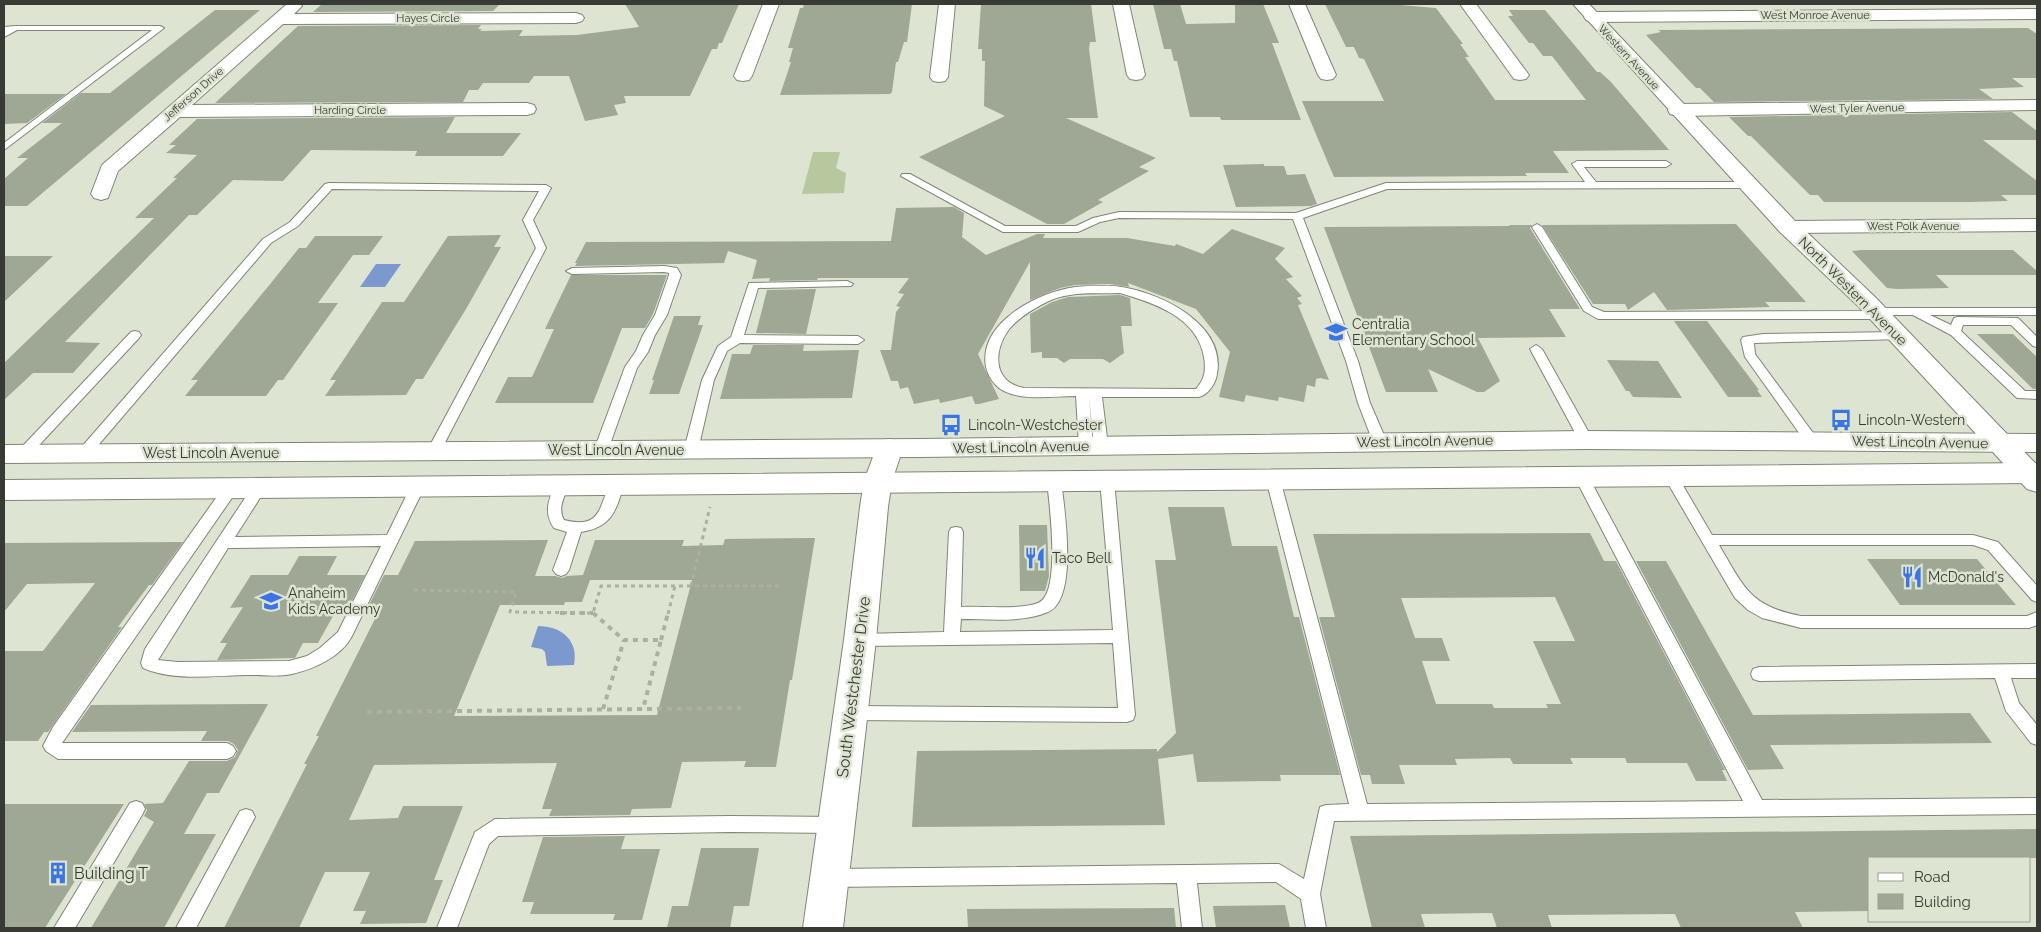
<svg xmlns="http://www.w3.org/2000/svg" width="2041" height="932" viewBox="0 0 2041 932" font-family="Raleway,sans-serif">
	<rect width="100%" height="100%" fill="#dde5d2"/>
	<polygon fill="#b7c89e" points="813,152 840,152 836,168 846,173 844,193 802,194"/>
	<g fill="#7b99cf">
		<polygon points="376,264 401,264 385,287 360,287"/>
		<path d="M538,626c23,0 41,14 36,39l-27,1 -2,-14 -3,-3 -11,-2z"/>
	</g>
	<g fill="#9fa795" fill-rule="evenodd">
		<polygon points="322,4 500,4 493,11 313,12"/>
		<polygon points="625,4 739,4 722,43 719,43 717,49 712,49 690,96 624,96 626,103 614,105 618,115 585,121 569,76 534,76 529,83 483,83 478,90 469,90 463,102 215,103 298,26 481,25 478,29 482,29 480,31 523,30 519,36 577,35 639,27"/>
		<polygon points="804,4 912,4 907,42 904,42 898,62 896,62 892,92 890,94 780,95 791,62 789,62 793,48 788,48 800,8 803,8"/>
		<polygon points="981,4 1091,4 1096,42 1090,42 1089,49 1098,118 1066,118 1156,158 1139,167 1149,171 1098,200 1103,202 1064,224 1047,224 919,157 1005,116 984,106 985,61 982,61 982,49 978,49"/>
		<polygon points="1153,4 1180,4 1186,24 1235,23 1235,4 1263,4 1279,43 1272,43 1301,120 1221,120 1220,117 1190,117 1177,61 1174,61 1171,49 1164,49"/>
		<polygon points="1325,4 1388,4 1436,8 1463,44 1460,44 1469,57 1465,57 1495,100 1586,100 1552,56 1543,56 1533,43 1529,43 1508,16 1513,16 1509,10 1545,10 1597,72 1600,72 1611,82 1669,150 1553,151 1569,173 1525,173 1527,176 1334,177 1302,101 1384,101 1364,59 1359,58 1354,47 1346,47"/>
		<polygon points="215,10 260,10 27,206 4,206 4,179 28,158 17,158 62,123 42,123 81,93 110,93"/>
		<polygon points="2028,28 2037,34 2037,78 2012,78 2024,87 1979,89 1993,99 1714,102 1700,88 1696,88 1646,35 1661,32 1658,30"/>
		<polygon points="4,94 66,94 27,123 4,124"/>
		<polygon points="2012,112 2037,131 2037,140 1983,140 2037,181 2037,195 2001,195 2008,201 1971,202 1824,202 1818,195 1810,195 1751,136 1748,136 1729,117"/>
		<polygon points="455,117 446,133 521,133 503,156 415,156 417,151 311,150 283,181 233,180 197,215 189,215 65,342 100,343 73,373 33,373 4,400 4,363 154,218 135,218 177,178 173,178 197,155 166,153 176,145 169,145 197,119"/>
		<polygon points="1264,164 1264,166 1284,166 1287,175 1305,174 1317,204 1311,206 1236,207 1223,165"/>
		<polygon points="954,207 964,213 962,237 986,255 1037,234 1045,234 1043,238 1127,238 1175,246 1176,244 1203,254 1232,229 1285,248 1275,259 1293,277 1286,279 1302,296 1297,298 1302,304 1298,305 1329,380 1320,378 1316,379 1315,387 1307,385 1304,402 1279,397 1278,401 1246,395 1244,402 1219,397 1230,352 1196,309 1128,283 1129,287 1110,284 1075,285 1060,288 1030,300 1030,262 978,354 999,399 979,404 975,404 972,396 940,403 939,399 914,404 908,387 900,389 898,381 891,381 880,350 891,350 896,312 900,307 896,306 904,294 898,293 909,278 818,278 817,280 769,281 770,278 752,279 757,260 728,251 724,263 575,266 577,263 575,263 586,242 891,241 896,208"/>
		<polygon points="1736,224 1806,302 1765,302 1770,307 1667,310 1654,292 1628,310 1625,304 1593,304 1542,225"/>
		<polygon points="1509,225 1532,225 1530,228 1580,309 1549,309 1566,337 1478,338 1500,381 1484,392 1477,392 1428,369 1438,392 1386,392 1324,227 1510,226"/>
		<polygon points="501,235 494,247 501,247 466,309 423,379 416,379 406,395 325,396 336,380 330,380 382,302 404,302 448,236"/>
		<polygon points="315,236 383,236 369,255 353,255 318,303 338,303 283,380 278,380 266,396 185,396 198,380 191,380 271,283 299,248 306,248"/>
		<polygon points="1862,250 2013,250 2037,271 2037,275 1936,275 1949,288 1897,289 1887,288 1852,251"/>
		<polygon points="4,256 53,256 4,302"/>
		<polygon points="571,275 667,275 653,314 645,328 622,328 593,403 495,403 508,377 532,377 554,329 545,329"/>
		<polygon points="816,289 806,334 756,333 767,290"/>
		<polygon points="1120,295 1130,298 1132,326 1121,326 1124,353 1110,363 1103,359 1070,359 1064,363 1057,358 1042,358 1042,352 1031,353 1030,314 1052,302 1068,297"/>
		<polygon points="674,316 701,316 698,325 703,325 679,394 649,394 654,380 652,380"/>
		<polygon points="1674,321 1707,321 1759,390 1757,390 1762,397 1728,397"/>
		<polygon points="1977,334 2013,334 2037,357 2037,389 2033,389"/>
		<polygon points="753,345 804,345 803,351 859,350 852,398 720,399 732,354 750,354"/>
		<polygon points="1607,360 1658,361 1682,398 1633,397 1629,391 1626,391"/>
		<polygon points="1168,507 1224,507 1232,546 1277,546 1294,617 1299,617 1340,775 1280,775 1281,781 1197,782 1193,754 1158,759 1165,825 912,827 917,751 1157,749 1157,752 1176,733 1155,560 1176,560"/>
		<polygon points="1019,525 1047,525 1049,576 1045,591 1020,591"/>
		<path d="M1590,533l14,28h12l109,209h-3l5,11h-31l-9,-18h-60l-2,-5h-55l3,6h-60l-3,-6 -55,1 2,6h-58l6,19h-33l-2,-9h-9l-42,-158h16l-22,-83zM1555,597l20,44h-42l28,63h-15l2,4h-54l-2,-4h-56l-14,-43h28l-8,-23h-27l-14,-40z"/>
		<path d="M815,538l-23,142h-2l-14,87h-32l2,-6 -64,1 -11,46 -39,1 -2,6 -81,1 3,-7h-10l15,-46 -183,2 -25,55 49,-2 5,-12h60l-29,74h9l-17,43 -66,1 6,-13h-13l17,-39h-45l-26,56h-75l83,-164h-3l15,-28h-3l65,-129h-13l16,-32h14l17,-34 133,-1 -13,36h20l7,2 5,-2 16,-1 12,-35h89l-2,6 41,-1 2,-6zM590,580h102l-35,135 -203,1 46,-111h64l1,-3h17z"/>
		<polygon points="183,542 152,585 149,585 118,627 122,627 48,732 44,732 38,741 4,741 4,651 43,651 95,583 27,584 4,612 4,543"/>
		<polygon points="299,556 337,556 327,575 365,575 349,607 338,607 318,643 303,643 295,658 217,660 227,643 220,643 243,607 230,608 251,575 288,575"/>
		<polygon points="1867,559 1977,559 2016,605 1900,605"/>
		<polygon points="1636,561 1666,561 1753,715 1970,713 1992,743 1770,745 1784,769 1748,770"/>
		<polygon points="268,704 219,793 207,793 184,834 216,834 164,928 91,928 154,822 144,816 147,810 144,804 163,803 189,761 227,761 235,757 238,750 234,744 228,741 201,741 207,731 72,732 91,705"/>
		<polygon points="4,804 124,804 45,928 4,928"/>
		<polygon points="2037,829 2037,858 1870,858 1870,911 1795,912 1803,928 1681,928 1675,914 1548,915 1552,928 1497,928 1492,913 1421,914 1425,928 1372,928 1350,836"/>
		<polygon points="625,836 621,849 660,849 642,920 613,920 615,914 530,914 534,902 522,902 543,837"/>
		<polygon points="701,848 759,848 749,906 734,906 730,928 667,928 672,906 688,906"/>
		<polygon points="1285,905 1290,928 1216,928 1213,906"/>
		<polygon points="1174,908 1176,928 968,928 967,909"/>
	</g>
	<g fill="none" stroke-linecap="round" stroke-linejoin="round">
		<g stroke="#7f8675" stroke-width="2">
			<g id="lane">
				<polygon points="15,26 160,26 164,28 4,150 4,143 152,30 17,30 4,37 4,27"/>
				<polygon points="1577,161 1666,161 1671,164 1666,167 1584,167 1596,182 1749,182 1754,185 1749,188 1387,189 1303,218 1358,361 1370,403 1387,442 1385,445 1375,445 1373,442 1358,403 1346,361 1293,219 1119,218 1100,222 1078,232 1003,232 901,176 902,174 910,174 1005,226 1076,226 1093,218 1119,212 1296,213 1386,183 1585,182 1572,164"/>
				<polygon points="329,183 546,185 551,188 533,220 546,248 439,454 429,454 427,451 536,248 523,220 539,191 332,189 298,226 271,243 89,456 79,456 77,453 79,450 263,239 290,222 325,184"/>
				<polygon points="1537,224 1542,227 1592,307 1604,312 1870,311 1876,308 2037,308 2037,315 1930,315 1951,325 1954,318 1958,317 2018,318 2037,337 2037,347 2033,346 2011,325 1963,325 1961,331 2025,391 2037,391 2037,399 2017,398 1951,335 1913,315 1885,315 1879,319 1598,319 1584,311 1532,227"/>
				<polygon points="664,266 677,268 681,275 667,315 655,335 648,352 637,368 608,450 606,453 596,453 594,450 625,367 636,351 643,335 655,315 669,275 669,273 664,272 572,274 566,271 572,268"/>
				<polygon points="847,281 853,284 851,286 758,288 744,335 858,336 864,340 858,344 740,343 727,351 714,380 698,450 696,453 686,453 684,450 702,380 718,346 731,337 749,283"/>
				<path d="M1075,287c15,-1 32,-2 46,0 40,6 105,37 96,87 -1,9 -9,21 -18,23h-97l6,49 -2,3h-10l-2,-3 -5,-49 4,49 -2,3h-10l-2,-3 -3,-50c-22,0 -52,5 -72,-5 -9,-4 -16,-15 -18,-24 -8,-45 53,-75 89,-80zM1120,293c34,10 77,24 84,64 2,13 1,22 -8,32l-172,-1c-32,-6 -31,-38 -14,-60 11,-12 26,-21 41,-28 23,-9 45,-6 69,-7z"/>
				<polygon points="135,331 139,332 141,335 139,338 28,457 18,457 16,454 18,451 131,332"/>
				<polygon points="1899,332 1903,333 1905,336 1903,339 1754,343 1755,354 1819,441 1817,444 1807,444 1745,357 1741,340 1743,337 1763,334"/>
				<polygon points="1536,345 1542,349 1593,440 1591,443 1581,443 1579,440 1530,349"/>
				<path d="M1670,470l5,2 37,63h261l25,7 39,44v16l-5,-2 -44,-50 -15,-5h-254c25,42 30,61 82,71h226l10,-4v13l-8,3h-228l-39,-10 -14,-8 -13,-12 -72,-123 2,-3z"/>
				<polygon points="1581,471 1586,473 1588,476 1762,800 2037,798 2037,814 1334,821 1320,894 1326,928 1306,928 1301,899 1276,882 1197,883 1202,928 1182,928 1177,883 830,887 823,884 821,878 823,872 830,869 1279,864 1304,879 1320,807 1326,805 1349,804 1266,479 1268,476 1278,476 1280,479 1367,804 1743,801 1574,476 1576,473"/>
				<path d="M1054,475l5,2 2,3c3,27 18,119 -13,132 -26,11 -60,7 -87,7l-1,13 153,-2 -13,-150 2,-3h10l2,3 21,235 -2,5 -6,2 -277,-2 -6,-2 -2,-5 2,-5 6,-2 268,2 -5,-65 -253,3 -6,-1 -2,-5 2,-5 6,-1 84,-2 5,-100 2,-4 5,-1 5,1 2,4 -2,75c20,-1 59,3 77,-4 24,-9 11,-101 9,-123l2,-3z"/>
				<path d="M562,479l5,2 2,3c-4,12 -12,24 -5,36 40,10 34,-16 48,-39h10l2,3c-8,27 -12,43 -43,48l-12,38 -3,4 -5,2 -5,-2 -3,-4 14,-38 -13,-4c-11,-16 -5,-28 1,-44l2,-3z"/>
				<path d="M418,481l5,1 2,4 -73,150c-11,21 -38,33 -60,38 -13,3 -29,1 -42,1 -34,0 -75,7 -107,-7l-2,-5 4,-14 110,-166h10l2,4 -32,50 152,-2 24,-49 2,-4zM381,546l-43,86 -18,16 -13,8 -18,5 -111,1 -20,-2 70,-112z"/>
				<polygon points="231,483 236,484 238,488 236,492 62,743 227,743 233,746 236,751 233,756 227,759 58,759 46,751 43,746 53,727 226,484"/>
				<polygon points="2037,664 2037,678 2011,678 2019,703 2037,725 2037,745 2031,743 2006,711 1995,678 1759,681 1753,679 1751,674 1753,669 1759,667"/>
				<polygon points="136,801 142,803 145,809 142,815 75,928 54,928 130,803"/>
				<polygon points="246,809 252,811 255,817 196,928 176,928 240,811"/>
				<polygon points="730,816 835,817 841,819 844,825 841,831 835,833 730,832 498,836 489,844 457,928 437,928 475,832 495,819"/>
			</g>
		</g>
		<g stroke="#7f8675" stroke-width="2">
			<g id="street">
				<polygon points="287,4 300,4 302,6 294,14 576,13 582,15 584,18 582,21 576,23 283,24 192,105 527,103 534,105 536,109 534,113 527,115 180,117 118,171 108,198 101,200 94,198 91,194 102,165"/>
				<polygon points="763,4 779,4 752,76 749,80 743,81 737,80 734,76"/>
				<polygon points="939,4 955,4 948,77 945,81 939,82 933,81 930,77"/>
				<polygon points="1113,4 1129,4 1145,75 1142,79 1136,80 1130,79 1127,75"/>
				<polygon points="1289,4 1305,4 1336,75 1333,79 1327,80 1321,79 1318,75"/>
				<polygon points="1460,4 1476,4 1529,75 1526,79 1520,80 1514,79"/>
				<polygon points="2037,9 2037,19 1592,22 1586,20 1584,17 1586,14 1592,12"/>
				<polygon points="2037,100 2037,110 1677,116 1670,114 1668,110 1670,106 1677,104"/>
				<polygon points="2037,219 2037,231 1788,233 1780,232 1777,227 1780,222 1788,221"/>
				<polygon points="889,439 899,441 903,448 892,481 888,507 876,640 843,928 803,928 844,640 860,507 864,481 879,441"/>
			</g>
		</g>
		<g stroke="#7f8675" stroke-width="2">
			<polygon id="secondary" points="1573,4 1589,4 1796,222 1875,297 2037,465 2037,492 2027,489 1859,307 1780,232"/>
		</g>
		<g stroke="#7f8675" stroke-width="2">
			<g id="primary">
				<polygon points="1586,431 2037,434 2037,452 1586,449 921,457 4,463 4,445 921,439"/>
				<polygon points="2037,463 2037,483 4,500 4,480"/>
			</g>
		</g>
		<g stroke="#aab1a1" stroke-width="3" stroke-dasharray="4 4" stroke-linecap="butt">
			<polyline points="691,586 710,507"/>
			<polyline points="414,590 516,592 510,612 593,613 601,586 783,586"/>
			<polyline points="668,614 675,586"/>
		</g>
		<g stroke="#aab1a1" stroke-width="4" stroke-dasharray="5 5" stroke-linecap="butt">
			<polyline points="560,613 593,613"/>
			<polyline points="593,613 624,640 661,640 643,709"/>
			<polyline points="661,640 668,613"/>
			<polyline points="603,709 624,640"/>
			<polyline points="367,712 741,708"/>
		</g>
		<use href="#lane" fill="#fff" fill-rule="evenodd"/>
		<use href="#street" fill="#fff" fill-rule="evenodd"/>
		<use href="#secondary" fill="#fff" fill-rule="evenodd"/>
		<use href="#primary" fill="#fff" fill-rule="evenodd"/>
	</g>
	<defs>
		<g id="school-bare" transform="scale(1.725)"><path d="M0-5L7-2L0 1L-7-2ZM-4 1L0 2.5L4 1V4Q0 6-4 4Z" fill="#3b74e3" stroke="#dde5d2" stroke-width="2.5" paint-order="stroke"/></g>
		<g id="bus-bare" transform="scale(1.725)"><path d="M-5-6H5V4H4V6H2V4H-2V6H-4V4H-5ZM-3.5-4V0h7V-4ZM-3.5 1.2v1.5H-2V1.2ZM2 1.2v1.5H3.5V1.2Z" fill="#3b74e3" stroke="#dde5d2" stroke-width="2.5" paint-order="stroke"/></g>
		<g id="restaurant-bare" transform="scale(1.725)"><path d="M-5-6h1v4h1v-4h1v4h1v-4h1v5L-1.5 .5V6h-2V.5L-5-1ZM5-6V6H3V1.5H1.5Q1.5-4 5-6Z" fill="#3b74e3" stroke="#dde5d2" stroke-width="2.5" paint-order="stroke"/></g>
		<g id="building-bare" transform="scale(1.725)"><path d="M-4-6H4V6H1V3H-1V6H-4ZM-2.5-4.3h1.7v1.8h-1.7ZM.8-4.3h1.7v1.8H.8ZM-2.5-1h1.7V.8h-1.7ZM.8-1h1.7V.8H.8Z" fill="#3b74e3" stroke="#dde5d2" stroke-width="2.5" paint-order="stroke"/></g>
	</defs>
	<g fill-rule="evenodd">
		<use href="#school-bare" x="1336" y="332"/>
		<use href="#bus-bare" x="1841" y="420"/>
		<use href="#bus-bare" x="951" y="425"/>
		<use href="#restaurant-bare" x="1035" y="558"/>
		<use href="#restaurant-bare" x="1912" y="577"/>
		<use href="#school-bare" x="271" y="601"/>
		<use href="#building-bare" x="58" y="873"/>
	</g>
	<g text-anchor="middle" stroke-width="5" stroke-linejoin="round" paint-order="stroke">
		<g font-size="11" fill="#373b33" stroke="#dde5d2">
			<text x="1815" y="19">West Monroe Avenue</text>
			<text x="428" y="22">Hayes Circle</text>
			<text transform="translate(1629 57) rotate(47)" y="4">Western Avenue</text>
			<text transform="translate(193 94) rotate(-41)" y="4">Jefferson Drive</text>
			<text transform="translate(1857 108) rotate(-1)" y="4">West Tyler Avenue</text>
			<text x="350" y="114">Harding Circle</text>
			<text x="1913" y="230">West Polk Avenue</text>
		</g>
		<g font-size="14" fill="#373b33" stroke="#dde5d2">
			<text transform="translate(1853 291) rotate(45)" y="5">North Western Avenue</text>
			<text transform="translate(1425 441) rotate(-1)" y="5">West Lincoln Avenue</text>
			<text transform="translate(1920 442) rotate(1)" y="5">West Lincoln Avenue</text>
			<text transform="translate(1021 447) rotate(-1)" y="5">West Lincoln Avenue</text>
			<text x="616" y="455">West Lincoln Avenue</text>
			<text x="211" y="458">West Lincoln Avenue</text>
		</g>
		<g font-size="14" fill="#373b33" stroke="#dde5d2" text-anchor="start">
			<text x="1352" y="329">Centralia<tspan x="1352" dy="16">Elementary School</tspan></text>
			<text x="1858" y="425">Lincoln-Western</text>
			<text x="968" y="430">Lincoln-Westchester</text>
			<text x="1052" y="563">Taco Bell</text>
			<text x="1928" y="582">McDonald's</text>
			<text x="288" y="598">Anaheim<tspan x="288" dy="16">Kids Academy</tspan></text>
		</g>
		<g font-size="16" fill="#373b33" stroke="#dde5d2">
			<text transform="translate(853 687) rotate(-83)" y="6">South Westchester Drive</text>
		</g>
		<g font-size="16" fill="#373b33" stroke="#dde5d2" text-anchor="start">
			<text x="74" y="879">Building T</text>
		</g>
	</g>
	<rect width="2041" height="932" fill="none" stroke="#373b33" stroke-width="10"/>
	<rect x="1868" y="857" width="162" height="65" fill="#dde5d2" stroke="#9ba192"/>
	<rect x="1878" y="873" width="25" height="8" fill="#ffffff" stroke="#9ba192"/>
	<text x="1914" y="882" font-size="15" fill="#373b33">Road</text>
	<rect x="1878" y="894" width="25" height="15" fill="#9fa795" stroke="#9ba192"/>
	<text x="1914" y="907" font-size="15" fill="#373b33">Building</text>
</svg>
